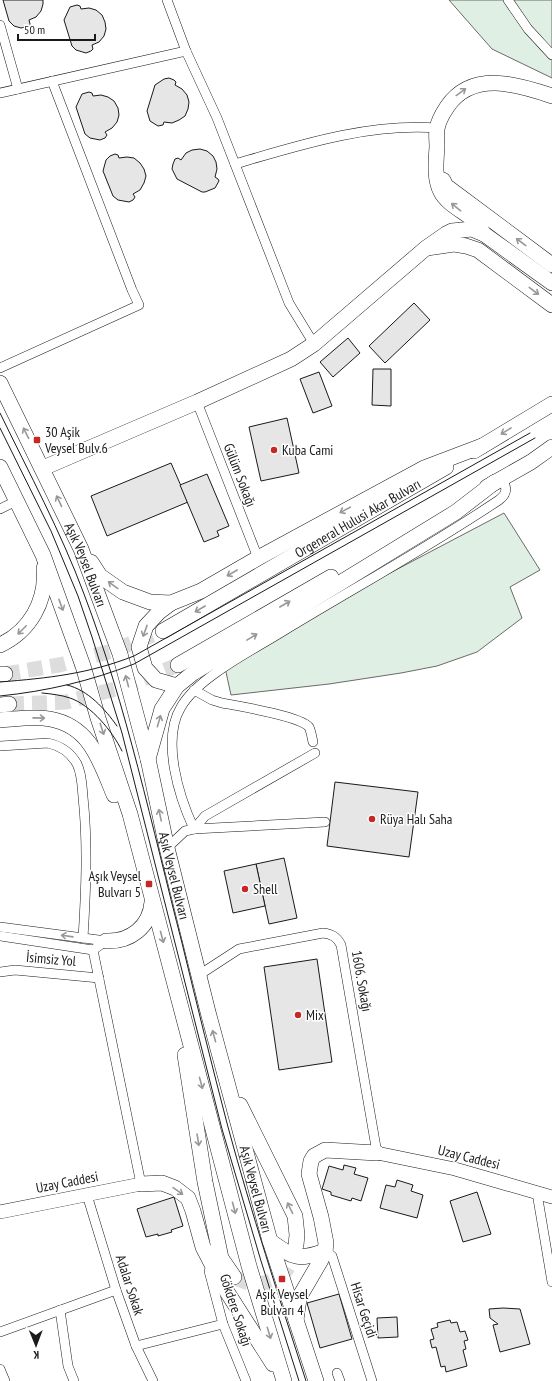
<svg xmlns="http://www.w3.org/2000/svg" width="552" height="1381" viewBox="0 0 552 1381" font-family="'PT Sans Narrow',sans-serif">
	<rect width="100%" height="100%" fill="#fff"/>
	<g fill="#e0efe3" stroke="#6a6a6a">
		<polygon points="449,0 552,0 552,78 492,49"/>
		<polygon points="504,513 540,570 510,587 522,618 477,652 437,666 401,673 329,684 231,695 224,663 371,583"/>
	</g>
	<g fill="#e6e6e6" stroke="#1a1a1a">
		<polygon points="3,0 43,0 43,4 41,11 36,17 29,20 30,24 29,26 21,28 14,26 9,21"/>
		<polygon points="77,5 80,6 81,9 89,8 96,10 102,15 105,22 106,29 104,36 99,42 92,45 93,49 91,51 86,53 76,50 72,46 64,20 70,7"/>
		<polygon points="169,78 174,80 176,82 175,85 182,89 187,95 189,102 188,109 185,116 179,120 172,123 164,122 163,125 158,126 150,121 147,111 155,85 164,79"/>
		<polygon points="89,92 92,93 93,96 101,95 108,97 114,101 118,108 119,115 117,122 112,128 105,132 107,135 105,138 100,140 90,138 85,134 76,107 82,94"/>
		<polygon points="200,149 207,151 213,156 216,162 217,169 215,177 218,179 219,181 215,188 205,192 202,192 177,179 172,169 173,164 175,159 178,158 181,160 186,153 192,150"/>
		<polygon points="115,154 118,155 119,158 127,157 134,158 140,163 144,169 146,176 144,183 140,190 133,194 135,197 133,200 129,202 118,200 113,196 103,171 106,160 110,156"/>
		<polygon points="414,303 430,320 385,363 369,346"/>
		<polygon points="348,338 360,353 333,377 320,362"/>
		<polygon points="373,369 391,369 391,406 372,405"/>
		<polygon points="319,372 332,406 313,413 300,379"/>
		<polygon points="287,418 299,473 261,481 249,427"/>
		<polygon points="171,463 188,502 107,536 91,496"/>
		<polygon points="207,474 229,526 217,531 219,536 204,542 180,485"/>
		<polygon points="335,782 418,792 409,857 327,846"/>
		<polygon points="284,858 297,918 269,924 256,864"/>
		<polygon points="256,864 265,906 233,913 224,871"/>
		<polygon points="317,959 332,1062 279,1070 264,967"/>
		<polygon points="344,1165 356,1168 354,1174 368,1178 361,1201 352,1198 351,1201 331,1195 331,1192 322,1189 329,1166 343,1170"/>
		<polygon points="397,1180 413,1185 411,1191 423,1195 417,1218 380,1208 386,1185 395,1187"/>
		<polygon points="477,1192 491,1234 463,1242 450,1201"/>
		<polygon points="174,1197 183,1226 171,1230 172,1232 158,1236 158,1234 146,1237 137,1209"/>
		<polygon points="339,1294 352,1339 320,1348 307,1303"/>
		<polygon points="503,1308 520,1309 530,1344 500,1352 493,1325 498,1324 490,1318 489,1309"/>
		<polygon points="397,1317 398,1337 378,1338 377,1318"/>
		<polygon points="450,1320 451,1323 457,1322 460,1332 465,1331 468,1340 464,1341 466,1349 463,1350 467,1366 446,1372 445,1366 441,1367 436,1347 432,1348 430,1340 434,1339 431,1329 438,1327 437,1323"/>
	</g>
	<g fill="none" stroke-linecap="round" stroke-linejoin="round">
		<g stroke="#ddd" stroke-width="15" stroke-dasharray="15 8" stroke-linecap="butt">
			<polyline points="5,674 59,665 112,651 163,631"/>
			<polyline points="9,704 66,702 123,687 178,665"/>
			<path d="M234,1277c4,2 8,4 12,5 13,5 34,-1 41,-13 5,-8 7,-16 9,-24"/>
		</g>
		<g stroke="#1a1a1a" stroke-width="10">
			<g id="street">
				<polyline points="167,0 186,51 217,118 289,303 314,344"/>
				<polyline points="508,0 528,29 552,55"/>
				<polyline points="0,25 18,89"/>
				<polyline points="0,93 186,51"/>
				<path d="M235,164c65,-19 133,-41 202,-36"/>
				<polyline points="0,368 139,305 132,290 52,81"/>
				<polyline points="197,402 258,558"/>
				<polyline points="0,509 16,501"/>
				<path d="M194,690l18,10 10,3c16,3 78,13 87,24 2,4 3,11 4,15"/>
				<path d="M0,746l48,-3c13,3 23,10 29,21 5,10 5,22 6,33 5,47 3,94 0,141"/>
				<path d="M325,822l-131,7c-15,-32 -33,-89 -13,-122 17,-30 74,-58 104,-77 71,-43 144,-83 214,-130 9,-7 8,-12 3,-22"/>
				<polyline points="167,848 185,831 194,829 205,816 315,753"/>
				<polyline points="0,927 106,941"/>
				<polyline points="0,936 93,950"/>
				<polyline points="106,941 93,950 141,1184"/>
				<polyline points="0,972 15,970 99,978"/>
				<path d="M199,975l40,-26 84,-16c9,1 14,4 18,12l36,208"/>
				<polyline points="537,1193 552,1282"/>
				<polyline points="87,1195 116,1290 136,1346 153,1381"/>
				<polyline points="325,1251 332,1256 372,1381"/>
				<polyline points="209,1271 223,1324 246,1381"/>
				<polyline points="60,1310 68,1366 74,1381"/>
				<polyline points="0,1332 116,1290"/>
				<polyline points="136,1346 223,1324"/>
				<polyline points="0,1369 5,1381"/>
				<polyline points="337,1373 340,1381"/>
			</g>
		</g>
		<g stroke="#1a1a1a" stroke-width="14">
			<g id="secondary">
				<polyline points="377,1153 455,1169 552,1197"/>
				<polyline points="0,1212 141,1184"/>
			</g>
		</g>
		<g stroke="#1a1a1a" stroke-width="16">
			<g id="primary">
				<polyline points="443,180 446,186 552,265"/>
				<path d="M484,234c-3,-4 -5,-10 -9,-13 -10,-9 -28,-17 -34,-29 -7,-13 -5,-31 -4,-45 0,-6 -1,-12 0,-18 1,-7 6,-16 10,-22 25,-37 70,-23 105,-11"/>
				<polyline points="427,248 454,244 466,246 478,250 552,305"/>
				<path id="s1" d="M0,383l81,166 39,105 28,105 19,89 41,164 62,229 46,140"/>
				<polyline points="474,451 552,404"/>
				<polyline points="0,467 43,555 83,666 98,718 130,814 249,1266 284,1381"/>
				<polyline points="43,468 197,402 291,359 314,344 426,248 446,234 452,231 472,229 484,234 552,283"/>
				<polyline points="487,487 531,462 552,447"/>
				<polyline points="91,562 100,576 123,592 150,602 171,603 201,591 258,558 424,468 482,446"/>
				<polyline points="171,603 159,612 146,626 139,647 145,668 156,680 177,686"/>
				<path id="s2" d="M163,631l283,-164"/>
				<path d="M0,645c30,-14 47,-44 44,-77"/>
				<polyline points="178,665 331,577"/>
				<polyline points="0,674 5,674"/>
				<polyline points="0,705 9,704"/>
				<path d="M0,720c16,-1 34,-4 50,-1 40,7 50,42 64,76"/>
				<polyline points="148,759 162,709 177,686 193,673 456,512 495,482"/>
				<path d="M106,941c24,1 44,-14 46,-39"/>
				<polyline points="185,1055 205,1182 221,1258 234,1277"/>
				<polyline points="240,1105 295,1216 297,1235 296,1245"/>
				<polyline points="141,1184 162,1183 175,1188 188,1198 193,1211 203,1247 222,1284 273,1364"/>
				<path d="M270,1241c24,17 27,20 55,10"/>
				<polyline points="296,1320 298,1305 300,1296 321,1260 325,1251 326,1243 321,1217 309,1174 311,1161 314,1156 325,1150 377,1153"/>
			</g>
		</g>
		<use href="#street" stroke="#fff" stroke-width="9"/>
		<use href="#secondary" stroke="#fff" stroke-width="13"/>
		<use href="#primary" stroke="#fff" stroke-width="15"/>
		<g stroke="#1a1a1a" stroke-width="1">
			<path d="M0,413c29,60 61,119 84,181 43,113 68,233 98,349 15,62 30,123 46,184 23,85 51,170 78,254"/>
			<polyline points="0,428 51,531 78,596 92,637 122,733 222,1129 261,1261 299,1381"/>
			<path d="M0,682c49,-4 88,-8 134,-26l396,-223"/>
			<path d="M67,685c21,5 38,24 50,41"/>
			<path d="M42,693c10,1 19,2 28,5 21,7 43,34 52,53"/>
			<path d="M0,696c48,-5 90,-15 134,-32l401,-226"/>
		</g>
	</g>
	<defs><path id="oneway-shaft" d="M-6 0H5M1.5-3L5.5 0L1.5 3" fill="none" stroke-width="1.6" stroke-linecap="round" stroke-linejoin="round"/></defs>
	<g stroke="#989898">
		<use href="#oneway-shaft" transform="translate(461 92) rotate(-36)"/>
		<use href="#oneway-shaft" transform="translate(456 207) rotate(-141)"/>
		<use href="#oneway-shaft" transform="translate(521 242) rotate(-143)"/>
		<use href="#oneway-shaft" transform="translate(534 291) rotate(37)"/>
		<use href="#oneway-shaft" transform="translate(506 431) rotate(149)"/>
		<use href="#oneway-shaft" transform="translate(26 433) rotate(-117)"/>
		<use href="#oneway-shaft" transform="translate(59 501) rotate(-115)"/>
		<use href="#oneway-shaft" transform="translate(345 510) rotate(152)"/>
		<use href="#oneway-shaft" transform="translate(232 573) rotate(150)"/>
		<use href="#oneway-shaft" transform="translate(113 585) rotate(-144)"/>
		<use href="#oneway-shaft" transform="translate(285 604) rotate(-30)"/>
		<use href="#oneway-shaft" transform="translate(61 605) rotate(70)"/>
		<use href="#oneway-shaft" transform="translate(200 609) rotate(150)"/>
		<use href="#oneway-shaft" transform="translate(22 630) rotate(135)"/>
		<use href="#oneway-shaft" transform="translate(145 631) rotate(110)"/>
		<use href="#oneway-shaft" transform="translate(252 637) rotate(-31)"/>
		<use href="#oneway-shaft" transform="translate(127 681) rotate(-105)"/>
		<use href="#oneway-shaft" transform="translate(39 718) rotate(1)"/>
		<use href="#oneway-shaft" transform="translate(159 721) rotate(-74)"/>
		<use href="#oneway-shaft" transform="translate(102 729) rotate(72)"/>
		<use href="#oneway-shaft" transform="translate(160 815) rotate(-102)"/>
		<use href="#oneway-shaft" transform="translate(67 936) rotate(-172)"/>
		<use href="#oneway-shaft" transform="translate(162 937) rotate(75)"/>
		<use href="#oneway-shaft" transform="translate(214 1036) rotate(-105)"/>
		<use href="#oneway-shaft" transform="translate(201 1083) rotate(75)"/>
		<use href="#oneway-shaft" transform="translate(198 1140) rotate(81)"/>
		<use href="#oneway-shaft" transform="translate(178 1191) rotate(35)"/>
		<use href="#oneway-shaft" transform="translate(234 1208) rotate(75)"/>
		<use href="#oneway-shaft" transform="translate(290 1208) rotate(-116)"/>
		<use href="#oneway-shaft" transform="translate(269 1333) rotate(73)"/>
	</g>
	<g fill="#c62828" stroke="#fff" stroke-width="1.5">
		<rect x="33" y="436" width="8" height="8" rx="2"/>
		<circle cx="274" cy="450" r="4"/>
		<circle cx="372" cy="819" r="4"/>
		<rect x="145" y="880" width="8" height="8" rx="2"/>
		<circle cx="245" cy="889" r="4"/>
		<circle cx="298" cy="1015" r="4"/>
		<rect x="278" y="1275" width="8" height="8" rx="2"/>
	</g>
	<g text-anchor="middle" stroke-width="3" stroke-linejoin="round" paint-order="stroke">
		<g font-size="14" fill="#1a1a1a" stroke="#fff" text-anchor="start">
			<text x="45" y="437">30 Aşik<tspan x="45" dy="16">Veysel Bulv.6</tspan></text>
			<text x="282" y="455">Kuba Cami</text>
			<text x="380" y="824">Rüya Halı Saha</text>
			<text x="141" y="881" text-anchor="end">Aşık Veysel<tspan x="141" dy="16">Bulvarı 5</tspan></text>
			<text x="253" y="894">Shell</text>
			<text x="306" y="1020">Mix</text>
			<text x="282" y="1299" text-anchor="middle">Aşık Veysel<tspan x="282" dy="16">Bulvarı 4</tspan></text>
		</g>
		<g font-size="14" fill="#1a1a1a" stroke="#fff">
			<text transform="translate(240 475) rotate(69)" y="5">Gülüm Sokağı</text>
			<text dy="5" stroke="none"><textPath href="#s2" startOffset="225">Orgeneral Hulusi Akar Bulvarı</textPath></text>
			<text dy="5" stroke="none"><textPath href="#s1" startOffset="201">Aşık Veysel Bulvarı</textPath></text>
			<text dy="5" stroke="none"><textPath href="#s1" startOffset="525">Aşık Veysel Bulvarı</textPath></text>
			<text transform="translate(51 959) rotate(5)" y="5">İsimsiz Yol</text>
			<text transform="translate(362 981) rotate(80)" y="5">1606. Sokağı</text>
			<text transform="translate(469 1157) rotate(14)" y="5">Uzay Caddesi</text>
			<text transform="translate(67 1182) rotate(-11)" y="5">Uzay Caddesi</text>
			<text dy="5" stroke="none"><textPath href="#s1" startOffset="849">Aşık Veysel Bulvarı</textPath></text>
			<text transform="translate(130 1285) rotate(72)" y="5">Adalar Sokak</text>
			<text transform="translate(236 1310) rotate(72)" y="5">Gökdere Sokağı</text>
			<text transform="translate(364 1310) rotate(72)" y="5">Hisar Geçidi</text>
		</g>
	</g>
	<g transform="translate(36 1345) rotate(179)" stroke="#ffffff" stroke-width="3" paint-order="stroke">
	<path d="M0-3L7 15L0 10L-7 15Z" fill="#1a1a1a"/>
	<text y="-6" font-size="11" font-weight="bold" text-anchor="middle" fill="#1a1a1a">K</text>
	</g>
	<path d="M18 34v6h77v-6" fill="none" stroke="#1a1a1a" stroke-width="2"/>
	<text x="24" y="34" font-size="12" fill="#1a1a1a" stroke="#ffffff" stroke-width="3" paint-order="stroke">50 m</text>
</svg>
